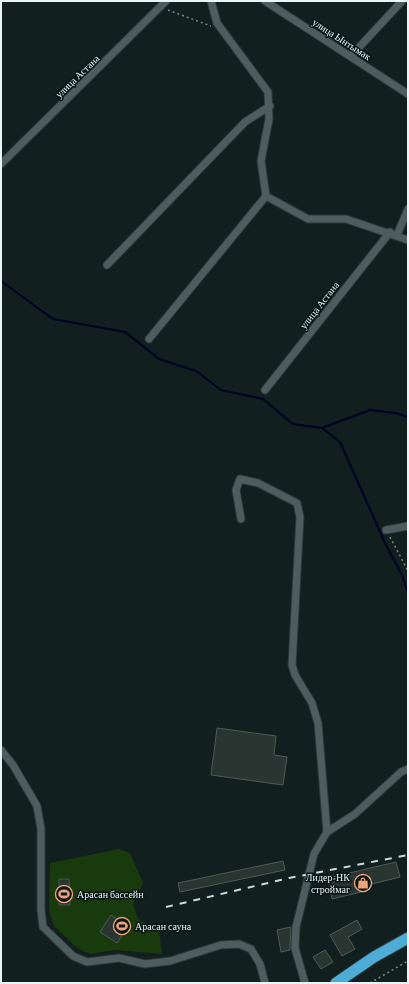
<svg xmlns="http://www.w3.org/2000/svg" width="409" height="984" viewBox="0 0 409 984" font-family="'Crimson Pro',serif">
	<rect width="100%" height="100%" fill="#111f1f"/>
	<polygon fill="#183a0d" points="119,849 130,853 143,883 133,904 138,919 159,930 162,954 115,950 90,954 77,948 54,926 49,911 50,863"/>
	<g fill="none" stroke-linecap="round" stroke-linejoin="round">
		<g stroke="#000027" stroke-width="2">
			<polyline points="1,281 53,319 125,332 159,359 196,371 221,390 263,399 293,424 322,428 370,410 395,413 408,417"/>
			<polyline points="322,428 340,442 386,545 402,575 408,593"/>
		</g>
	</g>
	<g fill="#283530" stroke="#4e5b56">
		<polygon points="217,728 276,736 274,755 287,757 283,785 211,775"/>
		<polygon points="283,861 285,870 180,892 178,883"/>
		<polygon points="396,862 400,877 364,886 365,891 332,899 328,878"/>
		<polygon points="59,879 69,879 70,905 59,905"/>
		<polygon points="111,915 128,926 117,943 100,932"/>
		<polygon points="357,920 362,929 348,937 355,949 342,956 330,935"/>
		<polygon points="291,927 290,950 281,952 277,930"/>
		<polygon points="325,950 333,962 321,969 313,957"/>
	</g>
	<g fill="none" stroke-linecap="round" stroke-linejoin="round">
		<g stroke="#303838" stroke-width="9">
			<g id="minor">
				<polyline points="211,1 217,23 268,92 269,119 261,161 266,196 308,219 346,219 408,240"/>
				<polyline points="265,1 408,94"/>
				<polyline points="351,56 402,1"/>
				<polyline points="1,164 166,1"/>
				<polyline points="397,235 408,209"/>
				<polyline points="107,265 245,122 270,106"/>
				<polyline points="149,339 266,196"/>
				<polyline points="265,390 390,232"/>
				<polyline points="241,519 236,490 240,479 258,483 297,503 300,517 292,665 295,675 312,703 318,723 327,832"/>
				<polyline points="386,530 408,526"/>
				<polyline points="1,750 13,765 37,806 41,829 41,910 43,927 73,956 87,962 119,958 145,964 170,961 221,945 239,944 251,949 260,964 265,983"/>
				<polyline points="305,983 295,948 296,927 314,854 327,832 355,814 401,772 408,769"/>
			</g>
		</g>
		<g stroke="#303838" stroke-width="13">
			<polyline id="highway" points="336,983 374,957 408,938"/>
		</g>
		<g stroke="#7a8586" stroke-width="1.5" stroke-dasharray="2 3" stroke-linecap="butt">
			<polyline points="168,10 211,26"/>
			<polyline points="390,537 408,571"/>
			<polyline points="370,983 408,961"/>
		</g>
		<use href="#minor" stroke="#4d5d5d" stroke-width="7"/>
		<use href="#highway" stroke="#4dadd6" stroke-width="11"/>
		<polyline stroke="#cfd9d9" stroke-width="2" stroke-dasharray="7 7" stroke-linecap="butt" points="166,907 289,878 408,855"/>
	</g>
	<defs>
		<g id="shop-ring" transform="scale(0.9)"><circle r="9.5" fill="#081616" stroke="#f0a378" stroke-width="1.5"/><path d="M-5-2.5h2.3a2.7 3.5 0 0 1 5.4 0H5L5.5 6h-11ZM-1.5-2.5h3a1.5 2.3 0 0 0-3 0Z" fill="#f0a378"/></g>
		<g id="stadium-ring" transform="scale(0.9)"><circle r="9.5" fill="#081616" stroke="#f0a378" stroke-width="1.5"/><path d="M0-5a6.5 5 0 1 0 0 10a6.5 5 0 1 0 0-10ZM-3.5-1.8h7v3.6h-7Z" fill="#f0a378"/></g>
	</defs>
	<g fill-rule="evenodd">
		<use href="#shop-ring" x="363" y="883"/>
		<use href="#stadium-ring" x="64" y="894"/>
		<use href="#stadium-ring" x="122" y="926"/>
	</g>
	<g text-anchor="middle" stroke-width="3" stroke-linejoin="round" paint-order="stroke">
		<g font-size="10" fill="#ebf4f5" stroke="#081616">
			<text transform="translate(342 39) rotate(33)" y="4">улица Ынтымак</text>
			<text transform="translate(77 76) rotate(-44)" y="4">улица Астана</text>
			<text transform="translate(319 305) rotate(-52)" y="4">улица Астана</text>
		</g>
		<g font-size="10" fill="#ebf4f5" stroke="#081616" text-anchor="start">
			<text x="350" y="881" text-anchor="end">Лидер-НК<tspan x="350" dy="12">строймаг</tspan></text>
			<text x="77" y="898">Арасан бассейн</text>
			<text x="135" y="930">Арасан сауна</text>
		</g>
	</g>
	<rect width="409" height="984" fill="none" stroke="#ebf4f5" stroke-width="4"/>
</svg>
